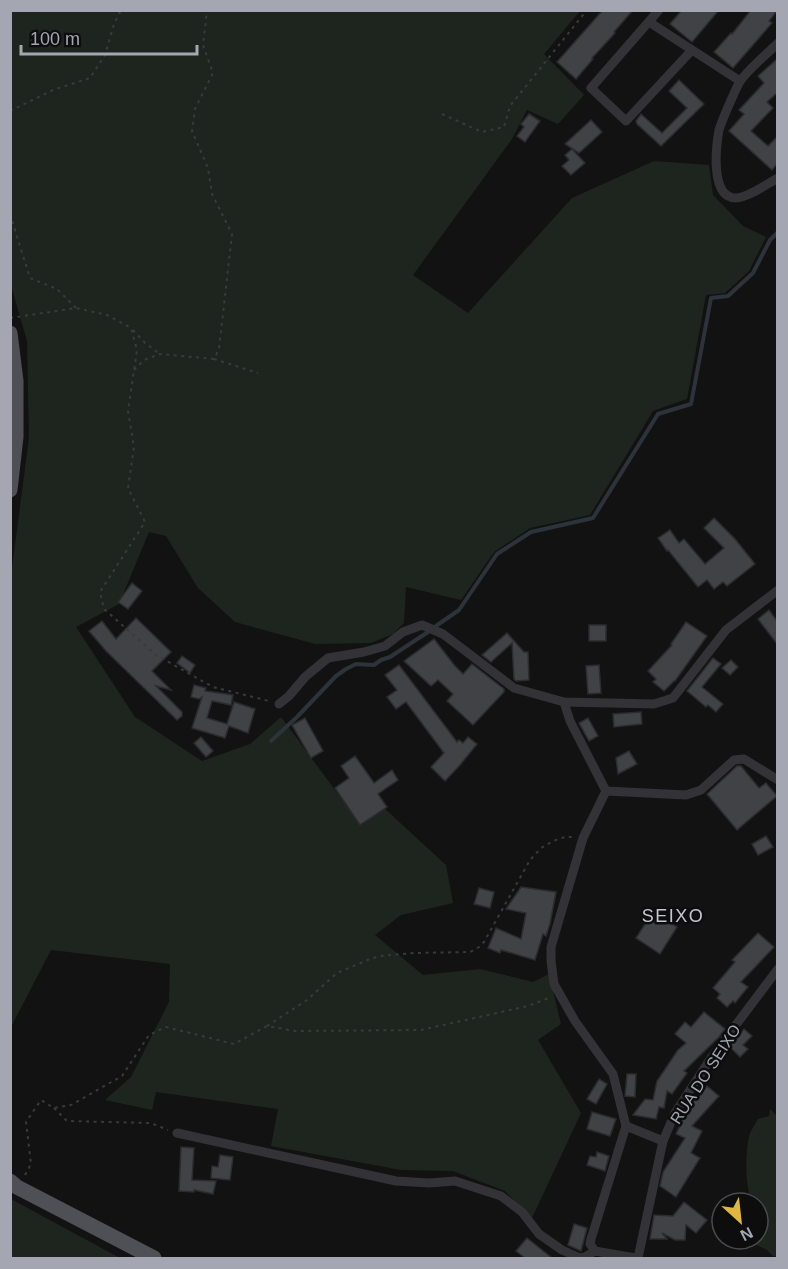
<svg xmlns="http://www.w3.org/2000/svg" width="788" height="1269" viewBox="0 0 788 1269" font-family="Helvetica,sans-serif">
	<rect width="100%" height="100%" fill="#121213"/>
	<g fill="#1e251f">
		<polygon points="11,11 580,11 544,54 584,95 558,124 527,110 512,139 413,275 468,313 572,198 654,161 709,165 713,195 743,226 766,237 749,271 725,293 706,295 687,399 653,411 590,515 530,528 494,552 461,600 406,587 404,623 393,634 371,643 315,644 235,622 198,588 166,536 149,532 119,604 76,627 135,717 202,761 250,744 281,717 361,825 384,808 446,865 453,903 401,915 375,935 423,975 480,969 533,982 549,974 561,1024 538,1040 581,1113 532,1218 505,1191 453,1171 401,1170 271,1146 278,1109 156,1092 152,1110 105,1100 131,1077 169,1002 170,964 51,950 11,1027 10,583 29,438 27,341 10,282"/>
		<path d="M770,1109l6,6h1v142l-4,-1 -6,-6 -10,-5 1,-42h-6c-7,-18 -7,-48 -3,-67 2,-6 6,-12 9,-17l11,-3z"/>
		<polygon points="10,1199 11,1199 120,1258 11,1258"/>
	</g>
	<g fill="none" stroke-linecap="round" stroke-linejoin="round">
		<g stroke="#2c333a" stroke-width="4">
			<polyline points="436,626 459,610 497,554 531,532 593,518 658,414 691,404 711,298 728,296 753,273 770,240 778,232"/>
			<polyline points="271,741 297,717 336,676 346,669 356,664 374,665 381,660 390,657 428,632"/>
		</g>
	</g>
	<g fill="#414246" stroke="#2c2c2f" stroke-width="1.5">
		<polygon points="603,10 633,10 614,32 615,33 592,58 593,59 576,79 557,62"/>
		<polygon points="682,10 719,10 692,42 670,24"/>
		<polygon points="751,10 777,11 769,21 772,23 733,68 714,52 731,33 732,34"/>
		<polygon points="777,59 777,93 767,102 773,108 751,131 768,146 777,137 777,164 772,170 729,131 744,114 739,110 764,83 758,76"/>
		<polygon points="679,80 704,104 661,146 637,124 636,121 641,114 662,133 687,108 669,91"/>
		<polygon points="529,114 540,121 525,142 517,136 524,127 521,124"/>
		<polygon points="591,120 602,132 579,153 565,144"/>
		<polygon points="572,149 585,163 571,175 562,166 569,160 565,155"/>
		<polygon points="714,518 735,539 755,564 727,586 723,582 714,589 707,580 698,587 668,550 667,551 658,538 670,530 679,543 684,539 705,564 724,548 704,528"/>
		<polygon points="132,583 142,591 128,609 118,602"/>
		<polygon points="769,610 777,621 777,644 758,619"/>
		<polygon points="136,618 171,652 152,671 171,690 156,686 182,712 182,716 177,720 106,651 89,631 102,621 116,639"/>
		<polygon points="686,622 707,636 675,681 674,681 664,691 653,682 656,679 648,671 672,645 671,644"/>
		<rect x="589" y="625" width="17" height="16"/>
		<polygon points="507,633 524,652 528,652 529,680 516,681 514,679 512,643 491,662 482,655"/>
		<polygon points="434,639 455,666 463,674 472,664 504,689 504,692 473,725 447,701 453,694 438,680 431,686 404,661"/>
		<polygon points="182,656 195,665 190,673 177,663"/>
		<polygon points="713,658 721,664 702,687 723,704 716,712 708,705 706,707 687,691"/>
		<polygon points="731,660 738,667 730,675 722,668"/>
		<polygon points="399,665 457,742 459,740 463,743 468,737 477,744 460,765 445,781 431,767 444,753 406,702 396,709 387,697 397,690 385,675"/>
		<polygon points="599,665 601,693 588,694 586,666"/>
		<polygon points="194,685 206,688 205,691 233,695 231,705 212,701 207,718 227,724 234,702 255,709 248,733 229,726 225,738 192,728 202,697 199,699 191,697"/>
		<polygon points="641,712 642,724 614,727 613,714"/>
		<polygon points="305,718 323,751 311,758 292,725"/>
		<polygon points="588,718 598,736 589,741 579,723"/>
		<polygon points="201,737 213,751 206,757 194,743"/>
		<polygon points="629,751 637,764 618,774 616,758"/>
		<polygon points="355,756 374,783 392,770 398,780 378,794 387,807 360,825 335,788 349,778 341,766"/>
		<polygon points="737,766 741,766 759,788 766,783 777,796 737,830 707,794"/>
		<polygon points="766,836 773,847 758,855 752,844"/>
		<polygon points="521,887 556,892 550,924 546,936 543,934 535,960 501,950 500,953 488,948 496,928 521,939 526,913 506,909"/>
		<polygon points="479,888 494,892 490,908 474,904"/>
		<polygon points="653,912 677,927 660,954 636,938"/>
		<polygon points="758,933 774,947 741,982 748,987 735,1003 733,1001 727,1007 717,998 720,994 713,988 735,962 732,960"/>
		<polygon points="704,1012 725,1029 719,1037 684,1071 687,1073 672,1094 667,1091 664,1108 659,1107 656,1119 633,1115 645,1099 653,1100 657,1081 678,1050 686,1043 675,1034 685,1022 691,1027"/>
		<polygon points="744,1029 752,1036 743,1045 748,1049 740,1057 729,1046"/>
		<polygon points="627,1074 636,1074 635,1097 625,1096"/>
		<polygon points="599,1079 607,1084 596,1104 587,1099"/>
		<polygon points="707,1086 719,1096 692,1126 702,1131 691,1153 700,1158 676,1197 660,1186 663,1172 685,1138 676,1134 687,1111 685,1110"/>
		<polygon points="592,1112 616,1119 610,1136 587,1129"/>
		<polygon points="181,1147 194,1148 192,1180 216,1181 213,1194 194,1190 194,1192 179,1191"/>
		<polygon points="597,1152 609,1156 605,1171 587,1165 590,1156 596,1157"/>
		<polygon points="220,1155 233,1157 230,1180 211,1178 212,1166 218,1167"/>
		<polygon points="684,1202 707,1220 696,1233 686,1225 685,1240 675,1240 662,1233 667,1239 650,1239 654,1215 673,1216"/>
		<polygon points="574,1224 587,1228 581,1251 568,1245"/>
		<polygon points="527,1238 552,1258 525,1258 516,1251"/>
	</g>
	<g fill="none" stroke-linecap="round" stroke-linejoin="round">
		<g stroke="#393a3e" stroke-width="2" stroke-dasharray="3 4.5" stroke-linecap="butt">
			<polyline points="10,111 53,90 90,78 105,55 114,24 121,10"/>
			<polyline points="442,114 482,132 504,127 510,106 587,10"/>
			<polyline points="10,214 30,278 57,289 76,308"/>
			<polyline points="10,318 76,308 107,315 131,328 137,350 128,411 134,447 128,488 145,522 100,592 104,609 156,655 213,687 269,701"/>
			<polyline points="133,330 145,343 160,354"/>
			<polyline points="214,359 258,373"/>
			<polyline points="134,370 144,360 160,354 214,359 219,349 232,234 212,194 208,168 192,131 195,109 213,73 203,45 207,10"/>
			<polyline points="267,1026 307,1000 337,973 370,959 380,956 414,953 470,952 479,947 484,942 530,860 541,848 553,841 565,837 573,837"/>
			<polyline points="54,1108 67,1121 151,1123 168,1130"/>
			<polyline points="25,1175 31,1164 26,1122 41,1100 54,1108 71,1105 122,1076 149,1035 166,1027 234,1044 267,1026 295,1031 421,1030 528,1006 551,997"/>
		</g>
		<g stroke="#333337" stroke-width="9">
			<polyline points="659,10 591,88 626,121 692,50"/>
			<polyline points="649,22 740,81"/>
			<path d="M778,43c-10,10 -33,29 -39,40 -5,10 -17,37 -20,47 -3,17 -9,68 17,68 11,0 31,-14 42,-20"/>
			<polyline points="564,702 570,721 606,791 583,838 551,947 551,961 554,984 575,1021 613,1074 626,1126"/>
			<polyline points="279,704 289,696 305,677 328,658 364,652 385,646 403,632 422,625 443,634 514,688 564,702 654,704 673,698 726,630 778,590"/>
			<polyline points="606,791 686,795 701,790 734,760 744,759 778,780"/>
			<polyline points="177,1133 396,1181 429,1183 455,1181 501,1196 522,1212 539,1234 562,1250 580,1258 585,1257 595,1251"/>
			<polyline points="635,1258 595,1251 590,1244 591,1239 626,1126 663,1141"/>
			<polyline points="638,1258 663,1141 675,1113 711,1058 778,969"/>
		</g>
		<g stroke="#4f5056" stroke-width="15">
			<polyline points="10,333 16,381 16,437 10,490"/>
			<polyline points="10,1181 17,1187 154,1258"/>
		</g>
	</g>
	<g text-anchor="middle" stroke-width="5" stroke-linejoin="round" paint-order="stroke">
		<g font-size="16" fill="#a4a7b2" stroke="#0d0d0e">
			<text transform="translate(705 1074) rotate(-57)" y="6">RUA DO SEIXO</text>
		</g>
		<g font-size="18" letter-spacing="1.5" fill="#c5c6cf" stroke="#0d0d0e">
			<text x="673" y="922">SEIXO</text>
		</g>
	</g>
	<rect width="788" height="1269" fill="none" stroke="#a4a7b2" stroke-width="24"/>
	<g transform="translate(740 1221) rotate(153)"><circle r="28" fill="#0d0d0e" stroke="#494b50" stroke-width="1.5"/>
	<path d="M0-4.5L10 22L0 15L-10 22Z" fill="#e0b73d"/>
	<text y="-9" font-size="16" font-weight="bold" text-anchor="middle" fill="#a4a7b2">N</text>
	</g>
	<path d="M21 45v9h176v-9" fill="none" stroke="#a4a7b2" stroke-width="3"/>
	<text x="30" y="45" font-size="18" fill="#a4a7b2" stroke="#0d0d0e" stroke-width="4.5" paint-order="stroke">100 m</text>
</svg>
